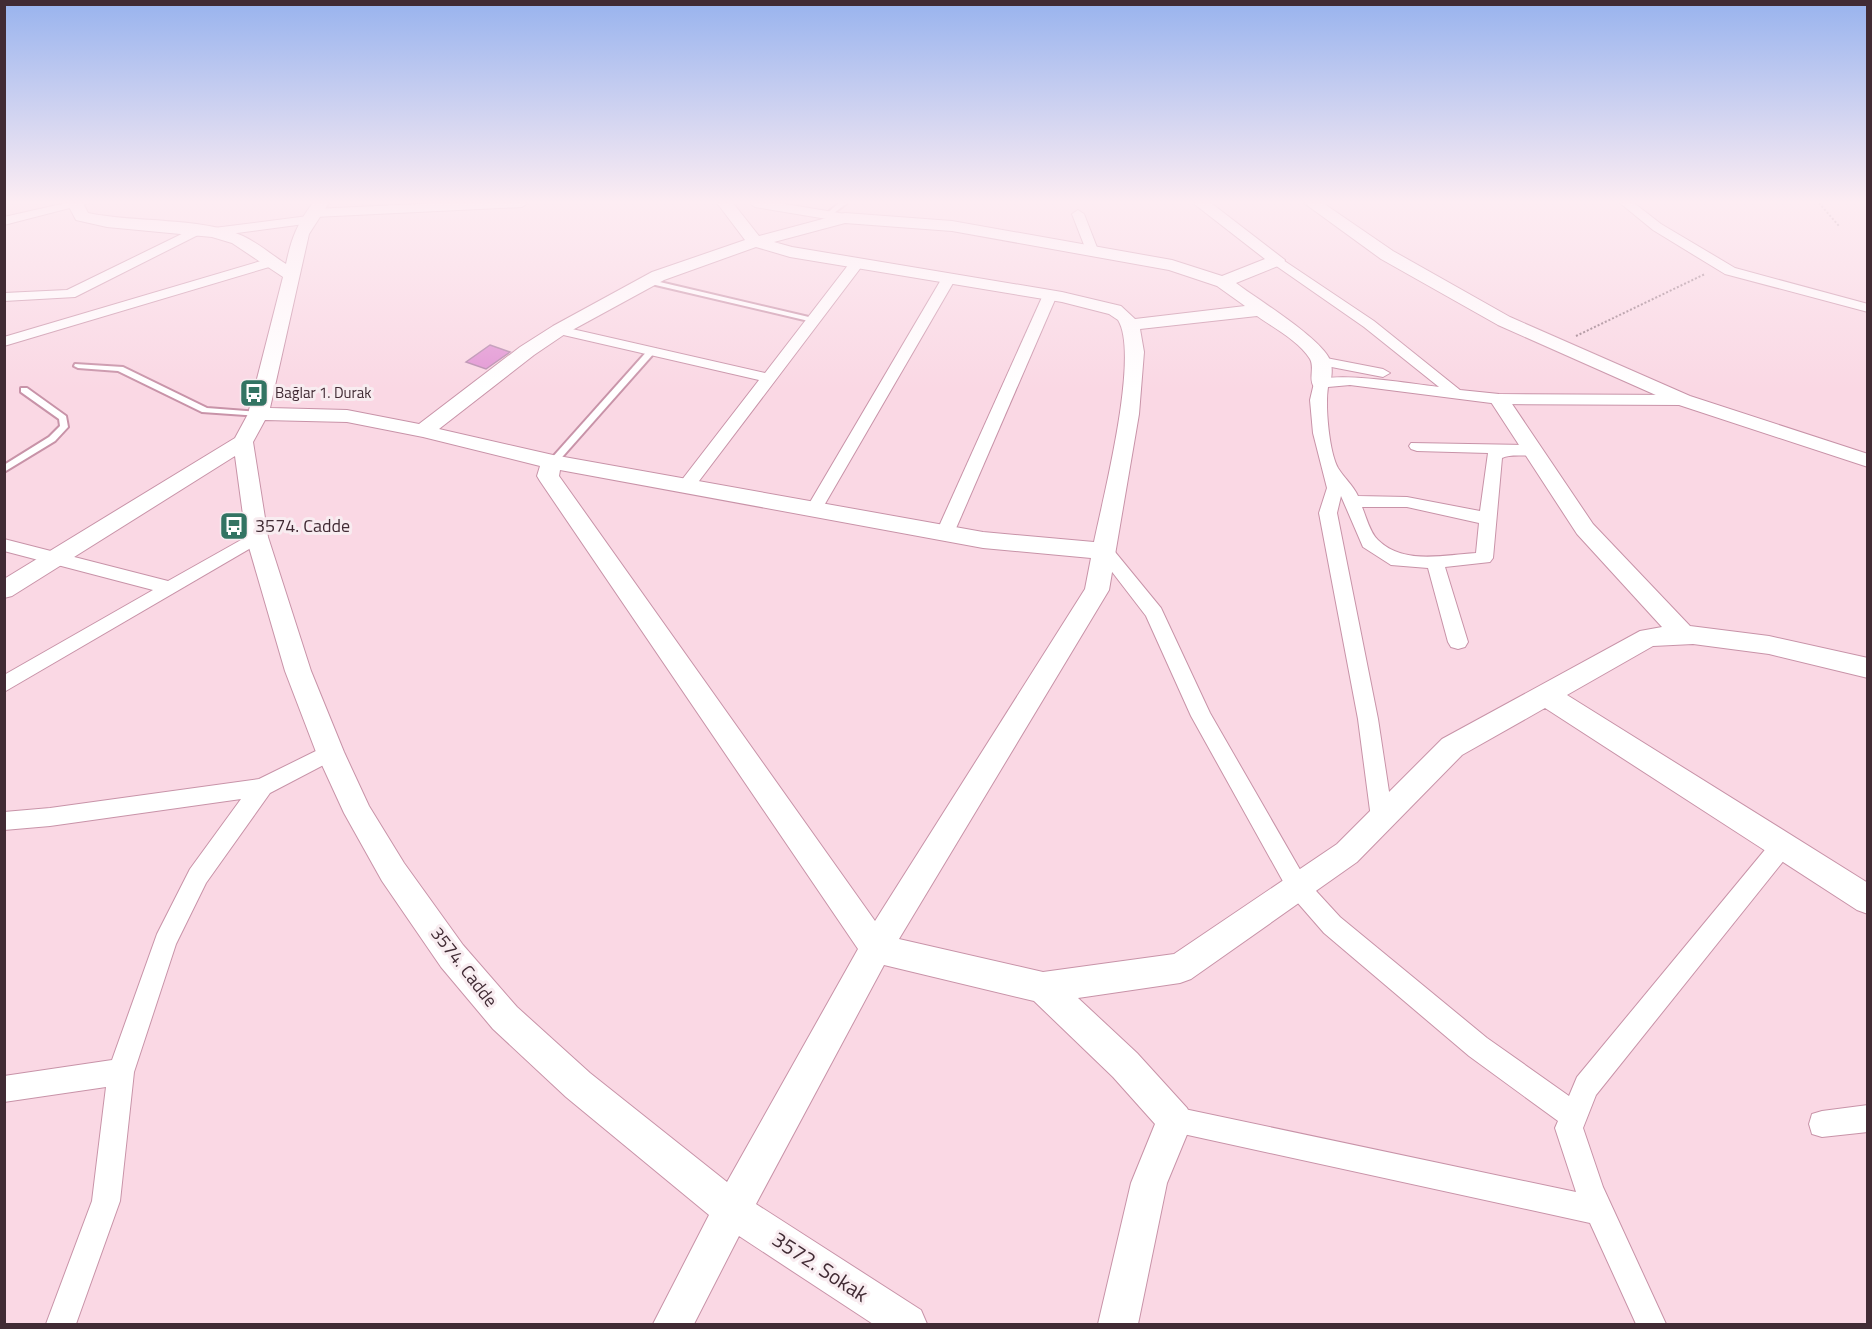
<svg xmlns="http://www.w3.org/2000/svg" width="1872" height="1329" viewBox="0 0 1872 1329" font-family="'Titillium Web',sans-serif">
	<rect width="100%" height="100%" fill="#fad8e4"/>
	<polygon fill="#e296d4" stroke="#b88daf" stroke-width="1.5" points="490,345 510,352 486,369 466,362"/>
	<g fill="none" stroke-linecap="round" stroke-linejoin="round">
		<g stroke="#c893a8" stroke-width="4">
			<g id="service">
				<polygon points="839,203 847,203 830,216 826,216 826,214"/>
				<polygon points="647,279 813,318 817,320 813,322 647,283"/>
				<polygon points="649,349 655,349 656,351 556,464 550,464 550,460"/>
				<polygon points="75,364 123,367 207,408 258,412 262,414 258,416 202,412 118,371 78,368 74,366"/>
				<polygon points="21,388 27,388 66,416 68,427 55,441 4,472 4,465 49,437 60,426 59,419 21,392"/>
			</g>
		</g>
		<g stroke="#c893a8" stroke-width="2">
			<g id="minor">
				<polygon points="66,203 89,203 4,225 4,217"/>
				<polygon points="440,203 528,203 522,207 314,217 308,213 314,209"/>
				<polygon points="749,203 779,203 845,214 851,218 845,222 755,207"/>
				<polygon points="1620,203 1634,203 1661,224 1735,268 1868,304 1868,312 1725,274 1653,230"/>
				<polygon points="1078,210 1084,214 1098,250 1097,253 1092,254 1086,250 1072,214"/>
				<polygon points="308,216 314,220 312,223 214,236 208,232 214,228"/>
				<polygon points="198,226 204,230 202,233 75,297 4,301 4,293 67,290"/>
				<path d="M1277,256l97,65 86,69 39,4 184,1 8,5 -8,5 -184,-1 -149,-19 -22,2c-3,19 1,64 10,81 6,10 15,17 20,28l49,1 73,14 8,-58 -71,-2 -6,-2 -2,-3 2,-3 122,2 8,5c-9,10 -27,2 -39,8l-9,100 -3,4 -45,5 23,75 -3,5 -7,2 -7,-2 -3,-5 -20,-74 -37,-3 -28,-18 -22,-51 -4,17 41,206 15,99 -3,7 -8,2 -8,-2 -3,-7 -13,-99 -39,-206 8,-25 -14,-55 -3,-33 4,-17c12,-14 104,2 125,4l-75,-60 -92,-64 -1,-3 1,-3zM1362,507h45l72,16 -3,30c-32,2 -73,12 -98,-13 -8,-7 -12,-24 -16,-33z"/>
				<polygon points="271,258 276,259 277,262 276,265 4,346 4,337"/>
				<polygon points="857,259 863,263 862,266 693,489 681,489 679,485 681,481 759,380 559,334 552,330 559,326 765,373 852,260"/>
				<polygon points="949,274 956,278 822,509 820,513 808,513 806,509 942,278"/>
				<polygon points="1050,291 1057,295 954,533 951,537 939,537 936,533 1043,295"/>
				<polygon points="1321,357 1383,369 1390,373 1383,377 1316,364 1314,361 1316,358"/>
				<polygon points="257,531 263,533 266,537 263,541 4,692 4,675 153,590 4,551 4,539 168,581"/>
				<polygon points="1105,545 1111,547 1161,608 1210,713 1306,880 1340,917 1487,1038 1569,1096 1577,1077 1773,840 1781,837 1789,840 1792,847 1789,854 1596,1095 1583,1128 1603,1187 1666,1324 1636,1324 1590,1223 1165,1130 1162,1120 1165,1110 1175,1107 1576,1192 1555,1128 1558,1121 1469,1056 1324,933 1290,894 1191,716 1146,616 1096,551 1099,547"/>
				<polygon points="330,744 337,746 340,752 337,758 270,793 206,883 176,944 134,1072 120,1201 76,1324 46,1324 92,1201 106,1087 4,1102 4,1076 112,1060 157,934 190,869 241,799 50,826 4,830 4,812 50,808 259,779"/>
				<polygon points="1868,1105 1868,1132 1822,1137 1812,1134 1809,1124 1812,1114 1822,1111"/>
			</g>
		</g>
		<g stroke="#c893a8" stroke-width="2">
			<g id="tertiary">
				<path d="M67,203h16l5,10c47,10 114,4 155,23 15,7 29,19 43,28 5,-24 11,-41 27,-61h16l-20,31 -39,174 77,2 72,14 101,-77 33,-21 99,-54 93,-32 -28,-37h16l26,33 86,-23 107,8 220,39 50,16 43,-17 -72,-56h18l74,57 -2,4 -47,19c21,16 85,55 94,77 3,7 2,21 -2,27h-14c-6,-8 1,-19 -4,-28 -11,-18 -36,-31 -53,-43l-117,13 4,23 -5,62 -30,176 -210,349 144,33 131,-18 163,-110 105,-105 198,-108 22,-4 -85,-93 -88,-135 3,-4h14l87,129 97,102 79,10 99,22v20l-99,-24 -76,-10 -40,2 -86,49 301,188v31l-11,-4 -312,-202 -83,47 -105,107 -166,117 -11,4 -102,15 59,55 50,55 6,12 -26,63 -29,141h-40l33,-141 24,-59 -42,-47 -79,-76 -150,-36 -128,239 165,106 6,14h-54l-134,-88 -45,88h-41l56,-109 -143,-118 -73,-68 -52,-62 -59,-86 -38,-68 -28,-61 -31,-81 -39,-134 -11,-81 -223,140 -8,2v-19l231,-141 13,-24 35,-137 -51,-34 -20,-6 -105,-10 -31,-7zM845,223l107,8 217,39 48,16 28,20 -110,13 -14,-13 -59,-14 -270,-45 -18,-5zM756,247l34,10 272,45 47,12 9,6c22,35 -15,178 -24,222l-111,-10 -430,-77 -114,-26 95,-74 31,-21 99,-54zM265,420l82,2 76,15 117,29 -3,10 3,5 318,468 -131,233 -137,-109 -73,-66 -54,-62 -59,-82 -35,-57 -25,-54 -33,-81 -43,-134 -15,-95zM560,470l423,78 108,10 -6,31 -210,332 -316,-445z"/>
				<polygon points="1304,203 1323,203 1393,251 1510,317 1690,396 1868,454 1868,467 1676,404 1498,325 1381,259"/>
			</g>
		</g>
		<g stroke="#957984" stroke-width="2" stroke-dasharray="2 2" stroke-linecap="butt">
			<polyline points="1819,203 1839,226"/>
			<polyline points="1576,336 1705,274"/>
		</g>
		<use href="#service" fill="#fff" fill-rule="evenodd"/>
		<use href="#minor" fill="#fff" fill-rule="evenodd"/>
		<use href="#tertiary" fill="#fff" fill-rule="evenodd"/>
	</g>
	<linearGradient id="sky" x2="0" y2="1"><stop stop-color="#98b3ee"/><stop offset="0.52" stop-color="#fdedf3"/><stop offset="1" stop-color="#fdedf3" stop-opacity="0"/></linearGradient>
	<rect width="1872" height="389" fill="url(#sky)"/>
	<defs>
		<g id="bus-square" transform="scale(1.5)"><rect x="-9" y="-9" width="18" height="18" rx="4" fill="#337463" stroke="#f8ecf0"/><path d="M-5-6H5V4H4V6H2V4H-2V6H-4V4H-5ZM-3.5-4V0h7V-4ZM-3.5 1.2v1.5H-2V1.2ZM2 1.2v1.5H3.5V1.2Z" fill="#fff"/></g>
	</defs>
	<g fill-rule="evenodd">
		<use href="#bus-square" x="254" y="393"/>
		<use href="#bus-square" x="234" y="526"/>
	</g>
	<g text-anchor="middle" stroke-width="6" stroke-linejoin="round" paint-order="stroke">
		<g font-size="15" fill="#412b34" stroke="#f8ecf0" text-anchor="start">
			<text x="275" y="398">Bağlar 1. Durak</text>
		</g>
		<g font-size="18" fill="#412b34" stroke="#f8ecf0" text-anchor="start">
			<text x="255" y="532">3574. Cadde</text>
		</g>
		<g font-size="18" fill="#412b34" stroke="#f8ecf0">
			<text transform="translate(464 967) rotate(52)" y="6">3574. Cadde</text>
		</g>
		<g font-size="21" fill="#412b34" stroke="#f8ecf0">
			<text transform="translate(820 1267) rotate(33)" y="7">3572. Sokak</text>
		</g>
	</g>
	<rect width="1872" height="1329" fill="none" stroke="#412b34" stroke-width="12"/>
</svg>
